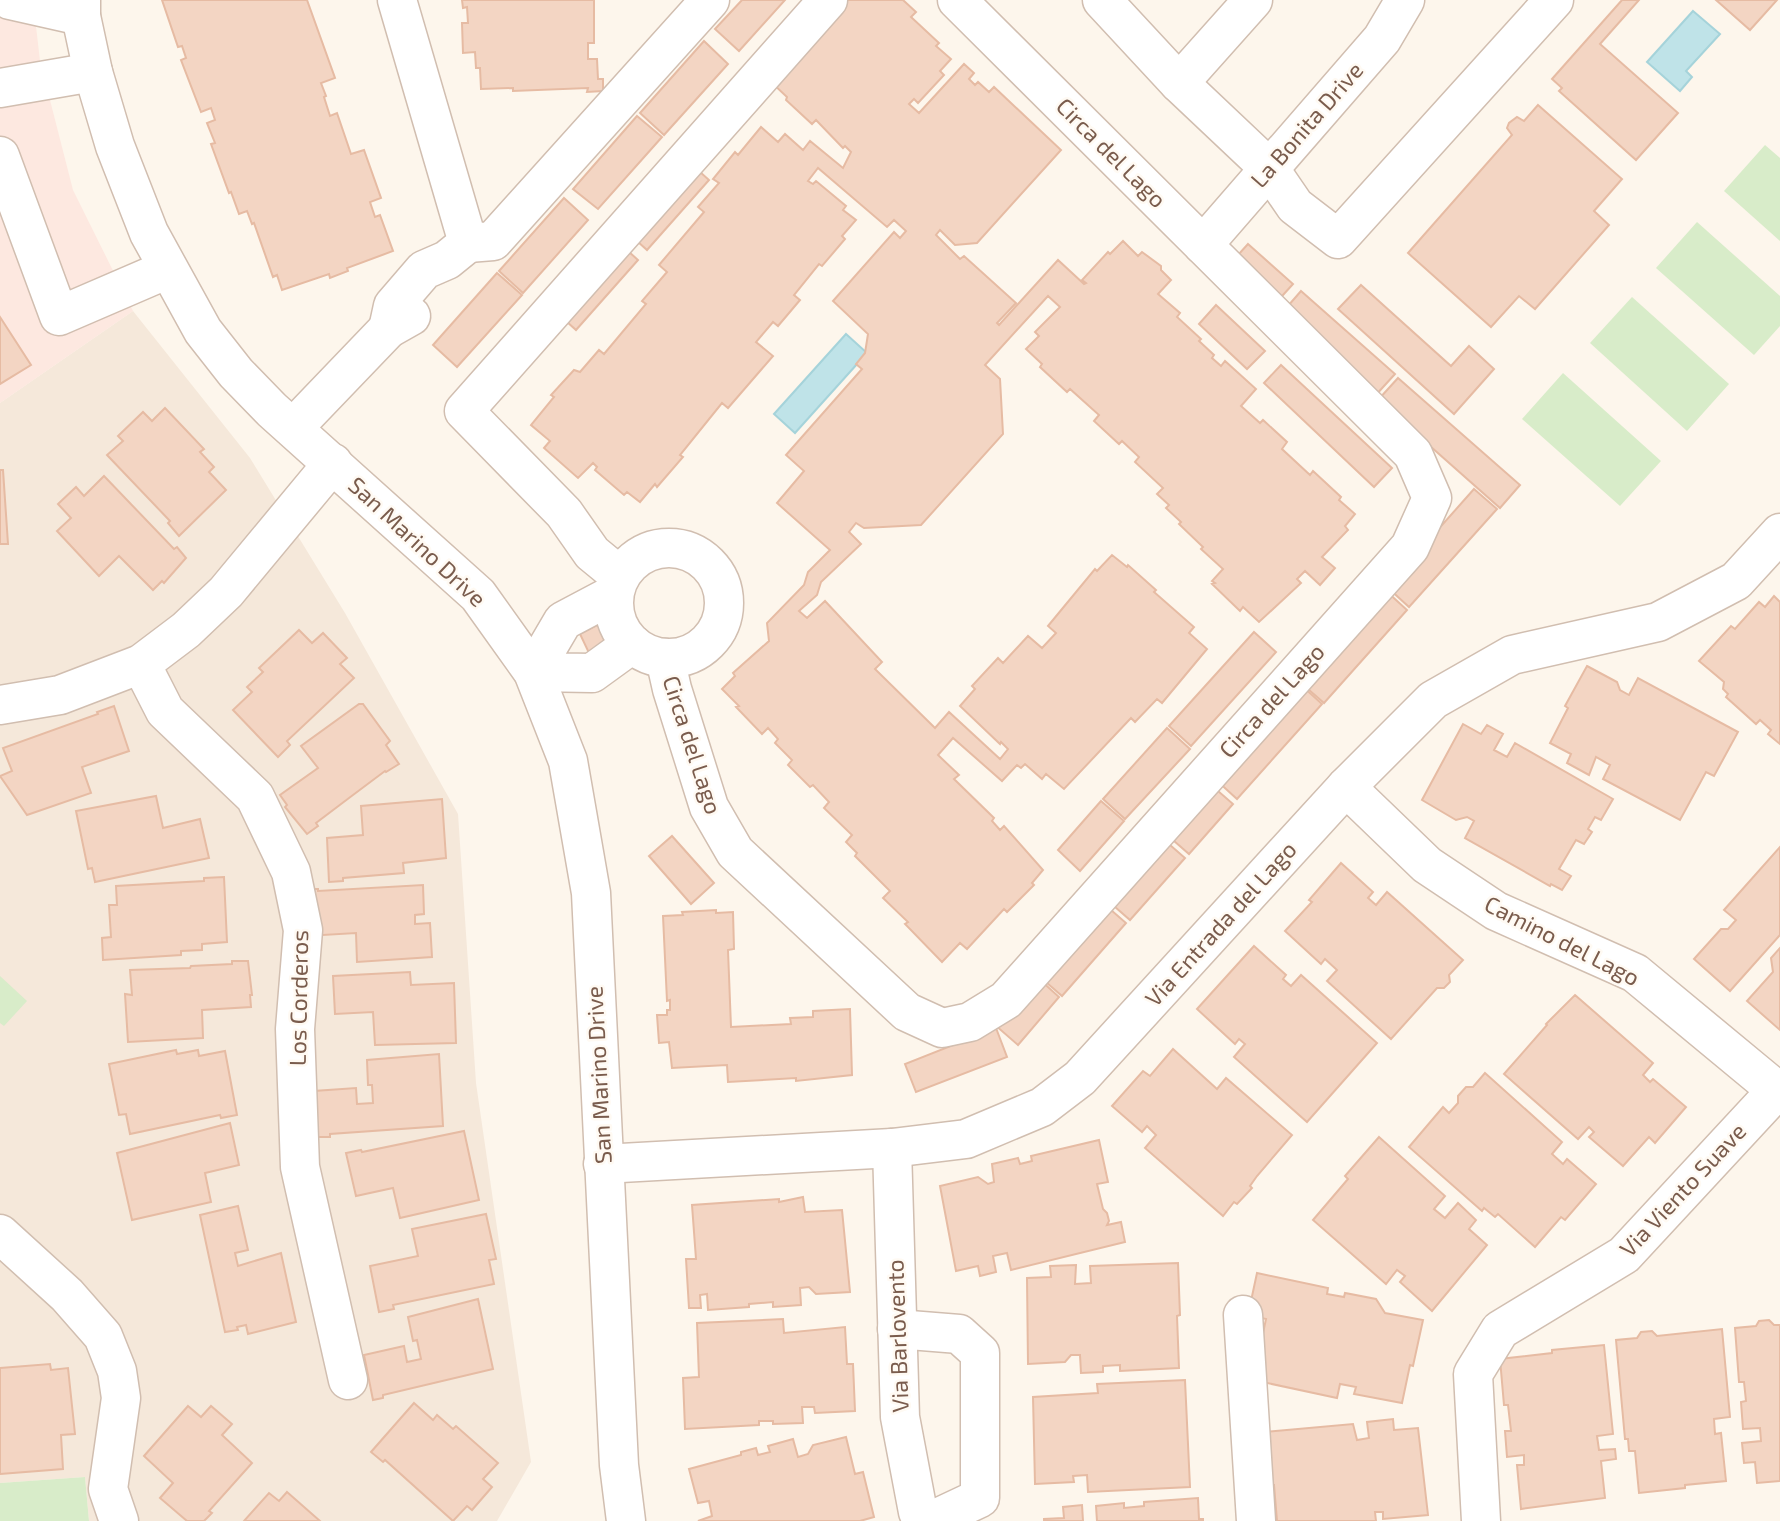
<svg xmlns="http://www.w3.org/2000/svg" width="1780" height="1521" viewBox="0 0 1780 1521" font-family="'Exo 2',sans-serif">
	<rect width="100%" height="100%" fill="#fdf6ec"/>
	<polygon fill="#f5e8da" points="133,311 250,458 345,613 458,814 476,1083 531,1462 497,1521 89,1521 85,1477 0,1483 0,403"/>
	<polygon fill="#fde8e0" points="0,0 33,0 40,61 73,190 133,311 0,403"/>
	<g fill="#d8ecc9">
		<polygon points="1765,145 1780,158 1780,241 1724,191"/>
		<polygon points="1697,222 1780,296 1780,326 1754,355 1656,268"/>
		<polygon points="1632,297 1729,384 1687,431 1590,343"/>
		<polygon points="1563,373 1661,461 1620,506 1522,419"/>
		<polygon points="0,976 27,1001 4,1026 0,1023"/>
		<polygon points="85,1477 89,1521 0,1521 0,1483"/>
	</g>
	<g fill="#bfe3e8" stroke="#a5d3da" stroke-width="2">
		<polygon points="1693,11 1720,34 1686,71 1692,77 1680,91 1647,62"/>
		<polygon points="846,334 867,353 795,433 774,414"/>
	</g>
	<g fill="#f3d5c3" stroke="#e6bba3" stroke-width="2">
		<polygon points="162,0 307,0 335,78 321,83 326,96 324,97 330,116 337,113 351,154 364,150 381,198 370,202 375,217 380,215 393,251 347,268 348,271 330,278 329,274 282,290 277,275 273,277 254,223 252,224 247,211 239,214 231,192 229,193 211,144 215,143 207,123 215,120 211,108 201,112 181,60 186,58 182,46 178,47"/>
		<polygon points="462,0 594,0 594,43 588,43 588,59 597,59 598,79 603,79 603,91 587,92 588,88 513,91 513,88 481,89 480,68 476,68 475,52 463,53 462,23 468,23 467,7 463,8"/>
		<polygon points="742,0 785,0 739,51 715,29"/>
		<polygon points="840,0 903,0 916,12 911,17 939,43 936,46 951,59 940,71 944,75 918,103 914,99 909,104 919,113 964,64 974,73 969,79 975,85 978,82 989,92 994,87 1061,150 977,243 955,245 940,230 936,235 960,259 964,256 1016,303 997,323 999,325 1058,260 1084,284 1086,283 1082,280 1108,252 1110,254 1123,241 1138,256 1142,252 1161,266 1161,270 1171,280 1158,294 1180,313 1177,317 1201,339 1199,341 1214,355 1212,358 1221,366 1225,361 1256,389 1241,406 1260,423 1263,420 1287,442 1282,449 1310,475 1313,471 1341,497 1339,500 1355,514 1345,526 1348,530 1322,557 1335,568 1320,585 1305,571 1297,579 1301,583 1259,622 1243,607 1240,611 1212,584 1215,583 1212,581 1223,569 1201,549 1203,547 1179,524 1181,522 1166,508 1169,505 1157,494 1163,488 1135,462 1139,457 1122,441 1119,444 1094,421 1099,415 1070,389 1067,392 1040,367 1042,364 1026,349 1039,336 1035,332 1060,307 1048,296 985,365 1000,379 1003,434 921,525 864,528 856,523 849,532 861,544 821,582 817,595 799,611 807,618 825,601 882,662 875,669 935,728 949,712 1000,759 1008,749 1001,742 1000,744 960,706 975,689 972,686 998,658 1003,663 1028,636 1042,648 1056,633 1048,626 1095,569 1097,571 1112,555 1127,567 1128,565 1156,590 1154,592 1194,627 1189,633 1207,649 1162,703 1157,699 1135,722 1131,718 1064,789 1046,774 1042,779 1025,764 1021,768 1017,765 1002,781 953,738 938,755 959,775 954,779 994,818 992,821 1000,830 1004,826 1043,870 1032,883 1034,885 1007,912 1004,909 967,949 960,943 942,962 905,924 908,922 883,898 890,891 855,856 857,853 846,842 852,835 824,808 829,802 813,785 810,787 788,765 792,760 775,743 778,739 768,728 762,734 736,707 739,706 722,689 735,676 733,673 769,641 767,623 804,585 808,572 830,550 777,503 804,471 786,455 862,369 856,364 865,353 868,334 833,301 894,232 900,238 906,231 894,220 887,227 818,168 808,181 813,184 816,181 846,206 843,210 856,220 842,236 845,239 822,266 819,264 794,295 800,300 778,326 773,322 756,342 773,356 728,408 722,403 680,455 683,457 657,487 655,484 640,502 627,492 624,495 595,470 597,467 593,463 578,478 544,448 550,441 531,425 554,397 551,395 574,370 580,372 599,350 604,354 646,304 642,301 667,272 659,265 704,212 698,207 719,183 713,179 735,152 738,155 761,127 778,142 785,134 803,150 810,141 843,168 851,152 845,146 843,148 816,120 812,124 786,100 787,97 771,82"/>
		<polygon points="1622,0 1639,0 1600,44 1678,113 1636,160 1559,91 1562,88 1552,79"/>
		<polygon points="1716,0 1777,0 1750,30"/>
		<polygon points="704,41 728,64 664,135 640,113"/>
		<polygon points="1538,105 1622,179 1594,211 1609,225 1535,309 1519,296 1491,327 1408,253 1512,135 1507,128 1509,123 1517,117 1524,121"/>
		<polygon points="637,116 662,137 598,209 573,189"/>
		<polygon points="689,162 709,180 647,250 627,232"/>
		<polygon points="564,198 588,220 523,293 499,271"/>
		<polygon points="618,242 638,260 576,330 556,312"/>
		<polygon points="1248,244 1293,284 1273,306 1228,266"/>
		<polygon points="497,273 522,295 457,367 433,345"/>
		<polygon points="1361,285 1451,366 1469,346 1494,369 1454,414 1338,309"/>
		<polygon points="1301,291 1395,374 1374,397 1281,314"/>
		<polygon points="1216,305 1265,351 1247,369 1199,324"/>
		<polygon points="0,317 31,365 0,384"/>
		<polygon points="1281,365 1392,468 1374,487 1264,383"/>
		<polygon points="1398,378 1520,485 1500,508 1378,400"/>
		<polygon points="165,408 204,449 200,452 214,467 209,472 226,490 179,536 168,523 170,521 107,455 123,441 118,436 143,412 152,421"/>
		<polygon points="0,470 3,470 8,544 0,544"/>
		<polygon points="104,476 174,549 177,547 186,558 164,583 162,581 153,590 119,556 99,576 57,531 71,518 58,504 76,487 84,496"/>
		<polygon points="1474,489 1497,509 1409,607 1387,587"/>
		<polygon points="1384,589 1407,610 1324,703 1301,683"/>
		<polygon points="1774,596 1780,602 1780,744 1768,734 1771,730 1760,720 1756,724 1726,697 1728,694 1723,689 1724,682 1699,661 1731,626 1735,629 1759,602 1765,607"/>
		<polygon points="601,623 611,642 589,653 580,634"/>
		<polygon points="299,630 312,643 323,633 347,658 340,664 354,678 287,741 290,745 278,757 233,710 252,692 247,687 263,672 259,668"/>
		<polygon points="1254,632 1276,652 1191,746 1169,726"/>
		<polygon points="1587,666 1617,682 1620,690 1629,695 1638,678 1738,732 1714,776 1706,772 1680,820 1603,779 1610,765 1596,757 1589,775 1567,763 1571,754 1550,743 1568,708 1565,706"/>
		<polygon points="1300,684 1322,704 1237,799 1215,779"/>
		<polygon points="359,704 363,704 390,741 386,745 399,764 386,772 385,771 349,798 316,823 318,826 307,834 285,807 287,805 280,795 318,768 301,746"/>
		<polygon points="114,706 129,751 82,767 91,793 27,815 0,776 12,771 3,748 98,714 97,712"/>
		<polygon points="1463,724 1481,734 1487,725 1503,734 1494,750 1507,757 1515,743 1613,799 1601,820 1595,817 1588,829 1592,832 1584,844 1576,840 1559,869 1571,876 1562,890 1551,884 1550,886 1465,838 1474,821 1467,817 1456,820 1422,800"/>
		<polygon points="1167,728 1190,749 1125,819 1103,799"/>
		<polygon points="1210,784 1233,804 1189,854 1166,834"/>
		<polygon points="156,796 163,828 200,819 209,858 95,882 92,868 88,869 76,811"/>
		<polygon points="442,799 446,858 403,863 404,873 343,878 343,881 329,882 327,838 363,835 361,806"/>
		<polygon points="1101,801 1124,821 1080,871 1058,850"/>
		<polygon points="672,836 714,883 691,904 649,856"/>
		<polygon points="1162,838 1185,858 1130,920 1107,900"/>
		<polygon points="1780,847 1780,935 1730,991 1694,959 1721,929 1728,929 1736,920 1724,910"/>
		<polygon points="1341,863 1373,892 1368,898 1376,905 1387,892 1463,960 1449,975 1450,982 1444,988 1437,988 1391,1039 1327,981 1337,970 1325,959 1321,964 1285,931 1312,902 1309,900"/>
		<polygon points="224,877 227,942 202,944 202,950 181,951 181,955 103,960 102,938 111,937 109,905 117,905 116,886 204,881 204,878"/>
		<polygon points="423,885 424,914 415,915 415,924 430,923 432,957 357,962 356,933 306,936 304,889 318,889 318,891"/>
		<polygon points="1103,903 1126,923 1062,996 1039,976"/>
		<polygon points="716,910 716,913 733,912 734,949 728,950 731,1027 791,1024 790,1018 813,1017 813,1011 850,1009 852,1075 796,1081 796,1078 728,1082 727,1065 672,1068 669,1042 659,1043 657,1015 667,1015 667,1010 670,1010 670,1000 667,1001 663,916 683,915 682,912"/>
		<polygon points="1254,946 1286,975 1283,979 1291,986 1301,975 1377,1043 1307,1122 1234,1057 1245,1044 1239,1039 1235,1044 1197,1009"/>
		<polygon points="1780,948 1780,1030 1747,1001 1773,972 1771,958"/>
		<polygon points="232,961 248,961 252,995 250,995 251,1007 202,1010 203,1038 128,1042 125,994 132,995 130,970 190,968 191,966 232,964"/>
		<polygon points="410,972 411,985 454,983 456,1043 375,1045 373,1012 335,1014 333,976"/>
		<polygon points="1037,977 1059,997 1018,1045 995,1025"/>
		<polygon points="1575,995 1653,1063 1643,1075 1650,1082 1653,1079 1686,1107 1655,1143 1649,1137 1623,1166 1589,1137 1594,1132 1589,1127 1578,1139 1504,1074 1547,1025 1546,1024"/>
		<polygon points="996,1028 1007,1057 916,1092 905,1064"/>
		<polygon points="1173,1049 1217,1089 1226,1078 1292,1135 1257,1176 1250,1186 1252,1188 1237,1204 1234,1202 1223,1216 1145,1148 1156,1135 1147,1126 1142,1132 1112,1106 1143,1071 1150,1076"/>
		<polygon points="176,1050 177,1054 198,1050 199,1056 225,1051 237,1115 221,1118 220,1115 130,1134 126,1114 119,1115 109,1064"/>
		<polygon points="439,1054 443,1126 330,1134 330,1137 317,1137 314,1091 356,1088 357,1104 373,1103 372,1085 368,1085 367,1060"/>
		<polygon points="1485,1073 1562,1142 1552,1154 1563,1164 1567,1159 1596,1184 1565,1220 1561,1217 1535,1247 1498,1214 1495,1217 1484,1208 1482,1211 1409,1147 1443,1107 1449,1113 1458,1103 1458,1096 1466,1087 1473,1087"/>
		<polygon points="230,1123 239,1165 205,1173 211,1202 132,1220 117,1153"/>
		<polygon points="464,1131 479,1200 400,1218 393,1188 356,1196 346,1153 361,1150 362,1152"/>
		<polygon points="1379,1137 1445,1196 1434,1209 1445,1218 1458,1203 1476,1220 1469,1229 1487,1245 1432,1311 1400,1282 1405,1276 1397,1270 1386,1284 1313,1220 1348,1179 1345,1176"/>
		<polygon points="1099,1140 1108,1182 1097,1184 1103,1209 1107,1213 1109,1221 1107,1225 1121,1222 1125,1242 1011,1270 1007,1253 993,1256 996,1272 980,1276 978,1266 956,1271 940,1186 978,1177 988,1184 994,1182 992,1164 1018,1158 1020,1164 1032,1161 1031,1156"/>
		<polygon points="803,1197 805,1212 842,1210 850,1292 816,1294 809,1287 800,1288 801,1305 773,1307 773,1302 749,1304 749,1307 708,1310 707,1294 700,1295 701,1308 689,1308 686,1259 696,1259 692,1205 779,1199 779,1202"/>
		<polygon points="238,1206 248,1250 235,1253 238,1266 281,1253 296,1322 248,1334 246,1325 237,1327 238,1330 225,1332 200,1215"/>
		<polygon points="486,1214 496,1259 489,1260 494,1284 393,1305 394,1309 379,1312 370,1266 418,1256 412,1229"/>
		<polygon points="1178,1263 1180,1315 1177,1316 1179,1368 1120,1371 1120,1365 1103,1366 1103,1372 1081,1373 1080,1355 1071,1355 1065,1362 1028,1364 1027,1278 1051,1277 1050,1266 1076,1265 1075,1284 1091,1283 1090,1266"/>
		<polygon points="1257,1273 1328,1288 1327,1294 1344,1297 1345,1293 1376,1299 1385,1313 1423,1320 1413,1366 1410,1365 1402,1403 1354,1394 1356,1387 1340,1384 1337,1398 1253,1380 1266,1319 1248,1315"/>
		<polygon points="478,1299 493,1369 383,1395 383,1398 373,1400 364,1355 404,1346 407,1362 421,1359 417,1340 413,1341 408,1317"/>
		<polygon points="783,1319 784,1333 845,1327 847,1364 853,1364 855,1411 815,1413 814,1407 802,1407 803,1423 773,1424 773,1421 759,1421 759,1425 685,1429 683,1378 699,1377 697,1323"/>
		<polygon points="1769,1320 1774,1325 1780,1325 1780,1481 1757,1483 1755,1462 1744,1463 1742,1443 1761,1441 1760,1428 1743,1429 1741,1402 1746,1401 1744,1382 1739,1382 1735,1328 1756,1326 1759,1321"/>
		<polygon points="1722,1329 1730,1417 1714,1419 1715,1434 1721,1433 1726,1481 1685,1485 1685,1488 1639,1493 1635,1451 1629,1451 1628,1439 1625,1439 1616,1340 1637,1338 1641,1332 1652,1331 1657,1336"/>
		<polygon points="1604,1345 1613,1434 1597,1436 1599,1450 1615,1449 1616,1459 1601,1461 1605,1498 1521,1509 1517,1465 1524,1465 1524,1455 1507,1457 1505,1431 1511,1431 1508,1405 1504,1405 1500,1359 1552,1353 1552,1350"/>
		<polygon points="50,1364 51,1370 68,1368 75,1434 61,1435 63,1469 0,1474 0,1368"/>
		<polygon points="1185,1380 1190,1487 1088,1492 1087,1475 1073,1476 1074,1482 1035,1484 1033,1397 1098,1393 1097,1384"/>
		<polygon points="414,1403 433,1420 437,1415 453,1429 456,1426 498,1463 483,1479 492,1487 472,1510 467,1506 453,1521 385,1460 383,1462 371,1452"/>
		<polygon points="188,1406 201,1417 211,1406 232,1424 222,1435 252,1463 209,1511 212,1513 204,1521 187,1521 160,1498 173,1483 144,1456"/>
		<polygon points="1393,1419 1394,1430 1418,1428 1428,1515 1383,1519 1383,1512 1375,1512 1376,1521 1277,1521 1274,1485 1270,1485 1265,1432 1353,1424 1357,1440 1369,1438 1367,1422"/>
		<polygon points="846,1437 855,1474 863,1472 874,1517 860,1521 698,1521 712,1516 709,1501 698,1503 689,1469 741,1455 741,1452 756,1448 758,1455 770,1452 768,1446 793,1439 798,1457 808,1454 813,1445"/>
		<polygon points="287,1492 320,1521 244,1521 269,1493 279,1501"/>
		<polygon points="1198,1498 1199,1519 1203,1519 1203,1521 1097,1521 1096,1506 1124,1503 1124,1508 1144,1506 1144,1502"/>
		<polygon points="1082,1505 1083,1521 1044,1521 1044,1519 1064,1518 1063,1507"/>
	</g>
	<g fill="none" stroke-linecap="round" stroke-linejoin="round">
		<g stroke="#d1beb0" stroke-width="41">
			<g id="minor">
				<polyline points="10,0 81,16"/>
				<polyline points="81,0 81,16 93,72 115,146 149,233 203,331 236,373 272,410 478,595 533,672 568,761 591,893 619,1465 626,1521"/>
				<polyline points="1102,0 1179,83 1269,168 1295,206 1338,239 1554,0"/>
				<polyline points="1179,83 1253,0"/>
				<polyline points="0,88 93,72"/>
				<polyline points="0,156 59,316 168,269"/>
				<polyline points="468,243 493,241 710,0"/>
				<polyline points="1203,245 1382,39 1405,0"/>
				<polyline points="388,329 393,306 424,270 447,260 468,243 397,0"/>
				<polyline points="294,427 388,329 411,316"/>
				<circle cx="669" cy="603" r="55"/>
				<polyline points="620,576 592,553 564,513 464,411 828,0"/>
				<polyline points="614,594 563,621 533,672 592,673 632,644"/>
				<polyline points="665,658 672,689 709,807 735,852 907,1012 942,1028 970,1022 1006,1000 1410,547 1432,498 1413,454 957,0"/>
				<polyline points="141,664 165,711 255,797 291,872 303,930 295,1029 300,1167 348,1380"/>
				<polyline points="0,705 60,695 141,664 186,630 226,592 333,463"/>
				<polyline points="1346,787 1427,865 1496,911 1635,973 1780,1093"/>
				<polyline points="892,1148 900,1417 918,1512 924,1521"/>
				<polyline points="603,1164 892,1148 966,1139 1042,1107 1080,1078 1346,787 1433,700 1512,655 1658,622 1736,581 1780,533"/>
				<polyline points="0,1234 67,1295 103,1336 117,1371 121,1398 108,1489 119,1521"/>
				<polyline points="1243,1315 1256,1521"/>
				<polyline points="897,1329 959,1334 980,1353 980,1498 931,1521"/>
				<polyline points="1481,1521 1473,1374 1500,1330 1624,1255 1777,1090"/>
			</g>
		</g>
		<use href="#minor" stroke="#fff" stroke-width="38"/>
	</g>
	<g text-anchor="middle" stroke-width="5" stroke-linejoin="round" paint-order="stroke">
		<g font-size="23" fill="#7a5c4d" stroke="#fffaf3">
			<text transform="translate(1307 125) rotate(-49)" y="8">La Bonita Drive</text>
			<text transform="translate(1111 153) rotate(45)" y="8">Circa del Lago</text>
			<text transform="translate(417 542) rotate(43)" y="8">San Marino Drive</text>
			<text transform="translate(1272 701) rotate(-48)" y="8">Circa del Lago</text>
			<text transform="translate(692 745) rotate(72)" y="8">Circa del Lago</text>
			<text transform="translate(1221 924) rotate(-48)" y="8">Via Entrada del Lago</text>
			<text transform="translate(1562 941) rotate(27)" y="8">Camino del Lago</text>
			<text transform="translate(299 998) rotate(-89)" y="8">Los Corderos</text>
			<text transform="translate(599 1075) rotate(-93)" y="8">San Marino Drive</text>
			<text transform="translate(1683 1190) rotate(-47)" y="8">Via Viento Suave</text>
			<text transform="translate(898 1336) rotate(-92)" y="8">Via Barlovento</text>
		</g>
	</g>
</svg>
